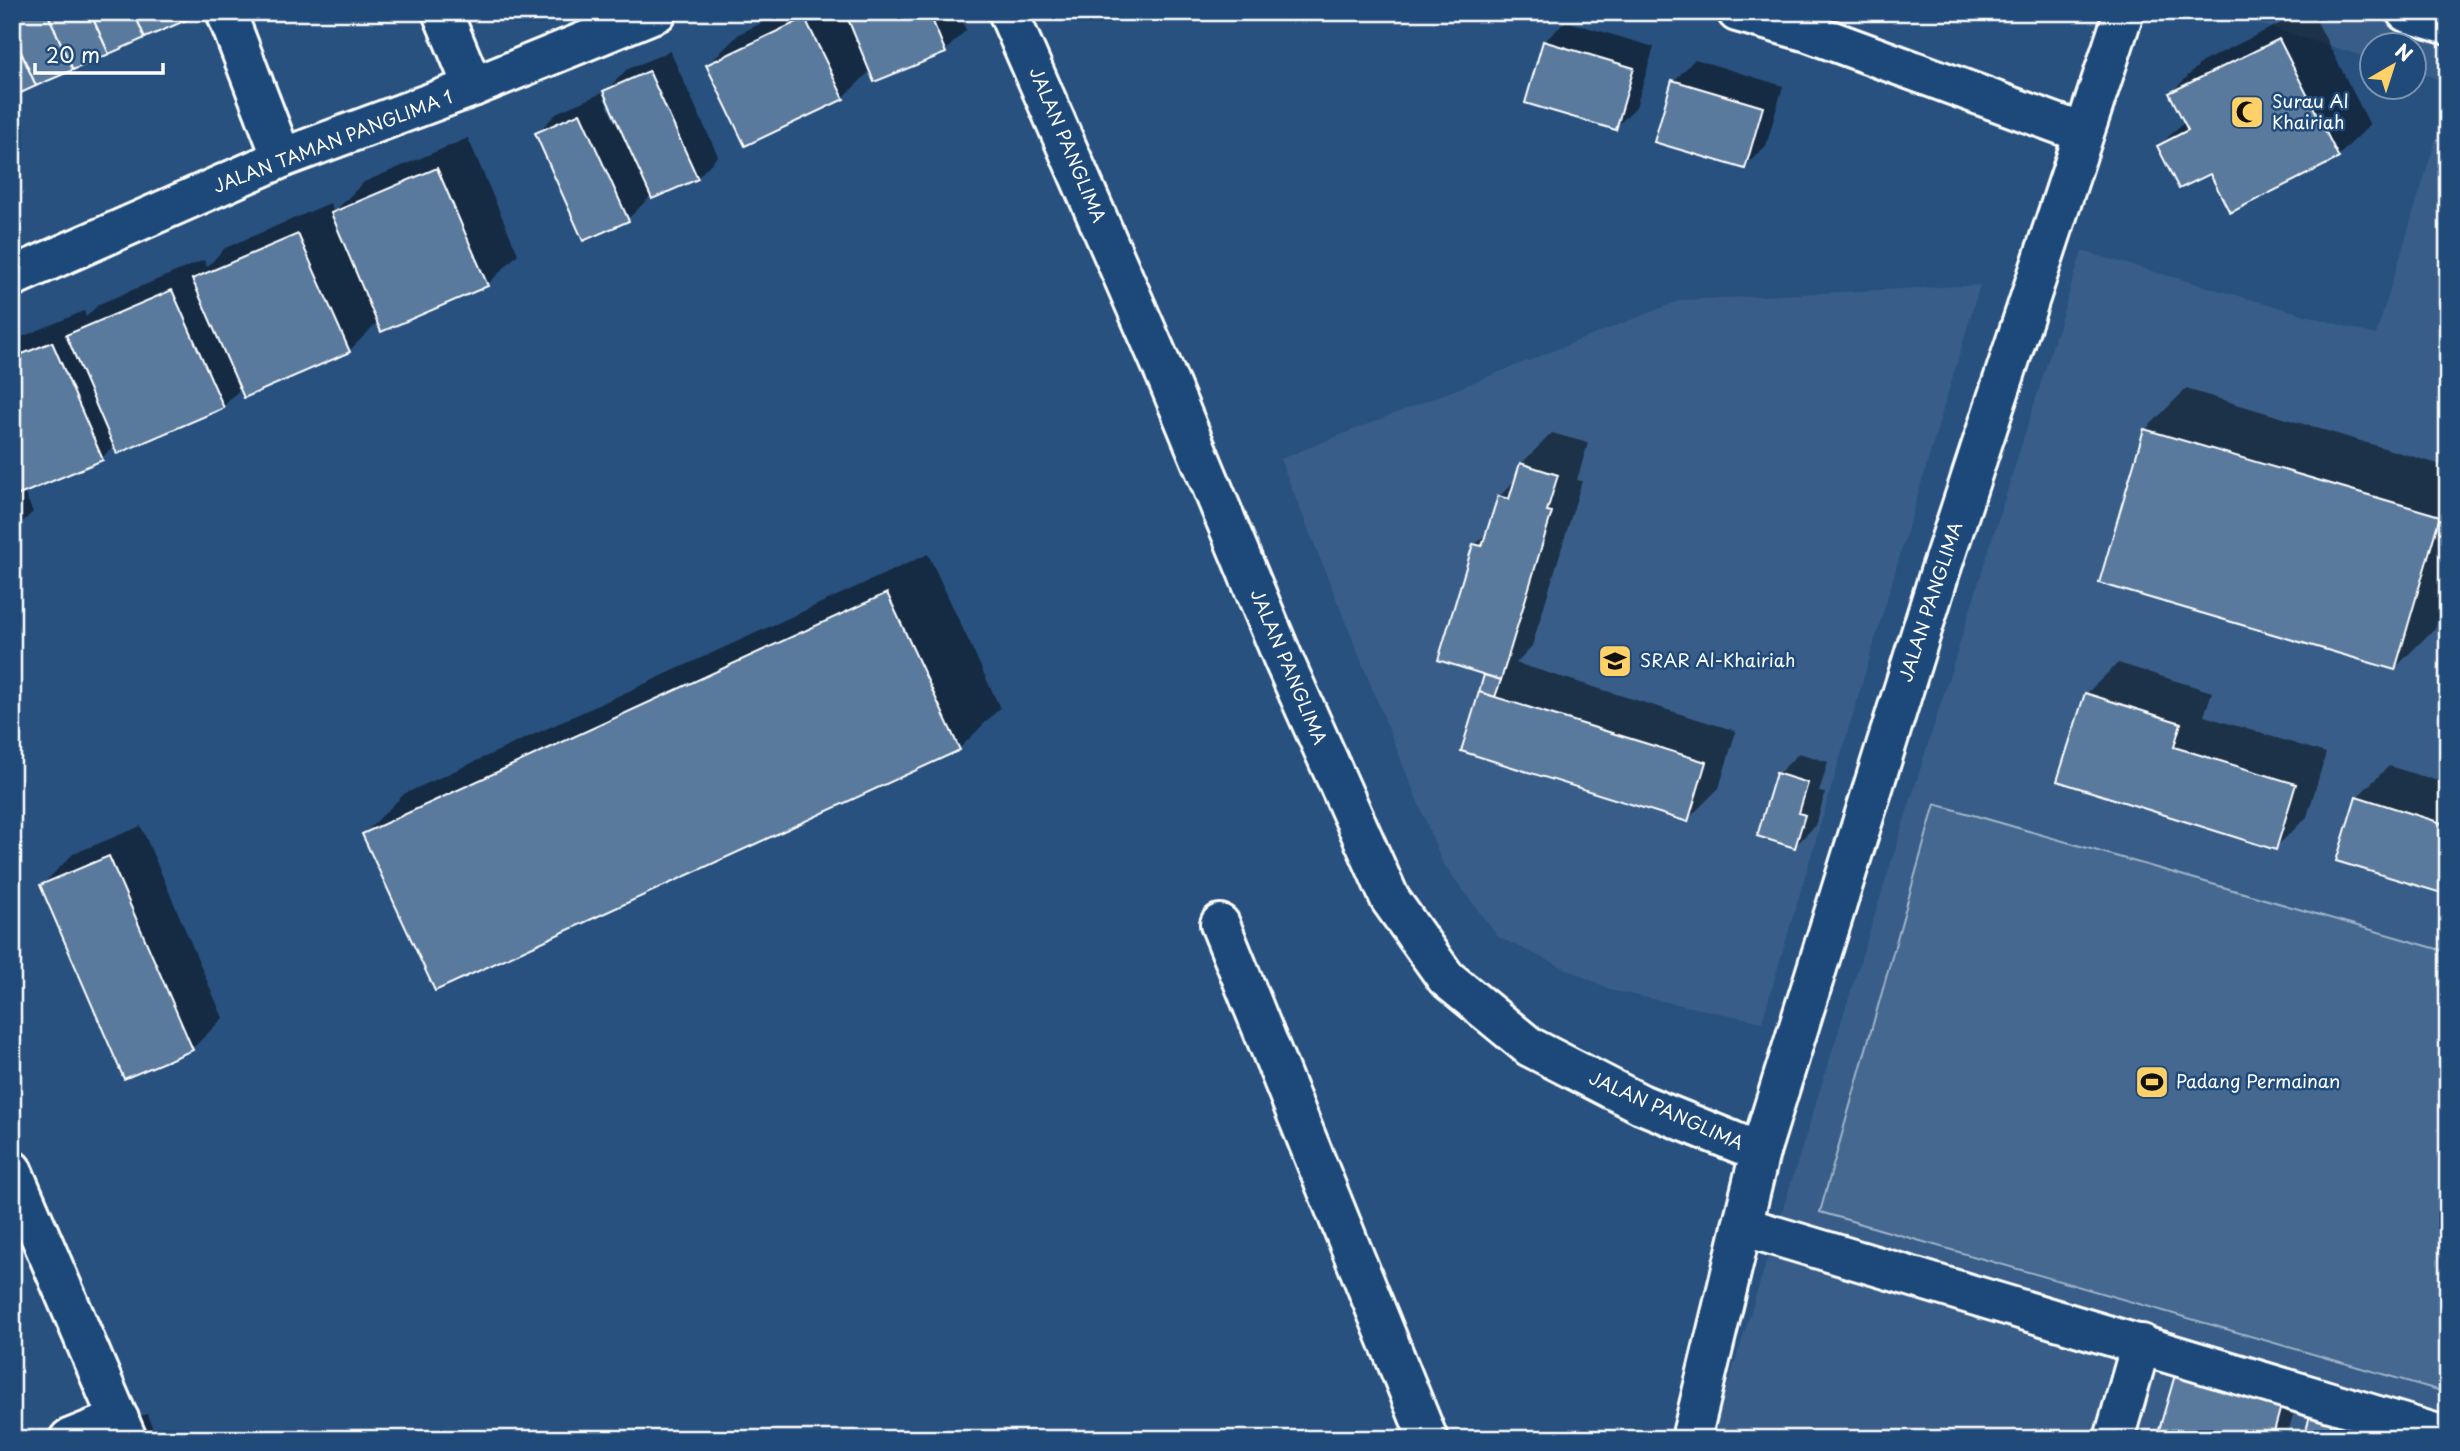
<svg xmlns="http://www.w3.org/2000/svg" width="2460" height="1451" viewBox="0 0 2460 1451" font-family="'Playpen Sans',sans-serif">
	<rect width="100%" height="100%" fill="#28517f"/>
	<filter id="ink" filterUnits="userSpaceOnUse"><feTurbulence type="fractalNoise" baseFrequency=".0143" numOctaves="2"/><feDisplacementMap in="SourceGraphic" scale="14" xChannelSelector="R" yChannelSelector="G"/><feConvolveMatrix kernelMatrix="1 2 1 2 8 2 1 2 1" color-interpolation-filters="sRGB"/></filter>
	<g filter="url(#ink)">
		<g fill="#375d88">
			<polygon points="2220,12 2448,12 2448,82 2415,72 2414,46 2372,46 2372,59"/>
			<polygon points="2448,99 2448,1439 1711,1439 2082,251 2376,335"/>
			<polygon points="1980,285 1762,1022 1614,991 1498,937 1442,862 1280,459 1681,300"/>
		</g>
		<polygon fill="#446890" stroke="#a2b4c8" stroke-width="2" points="1935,804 2448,952 2448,1393 1820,1212"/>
		<g fill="#0007">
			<polygon points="784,12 959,12 966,30 945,51 871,70 843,98 708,65 739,34"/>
			<polygon points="2303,12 2312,12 2370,125 2338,156 2230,210 2211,171 2159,146 2185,121 2171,93 2202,62"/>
			<polygon points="1566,21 1654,47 1636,107 1615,128 1544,42"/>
			<polygon points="670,51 718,156 697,178 652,195 628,219 584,239 537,133 558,112 602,93 614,121 618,119 605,92 626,70"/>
			<polygon points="1695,59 1783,86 1766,146 1744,167 1674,81"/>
			<polygon points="468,138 518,254 487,285 379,321 349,351 241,388 223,407 115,445 102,458 24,492 33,512 12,532 12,341 84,311 86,317 99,304 204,260 207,267 225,248 330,203 334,212 364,182"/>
			<polygon points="2186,389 2448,467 2448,585 2435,628 2395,668 2145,430"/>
			<polygon points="1552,433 1588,443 1577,480 1582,481 1532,646 1516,663 1736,731 1719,788 1687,820 1463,750 1488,674 1475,545 1489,531 1499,497 1516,479 1521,464"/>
			<polygon points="928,554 1000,708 959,749 364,834 404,794"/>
			<polygon points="2118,663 2212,692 2204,716 2326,753 2307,817 2275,848 2086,694"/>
			<polygon points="1799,753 1828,762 1819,792 1825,793 1816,825 1795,846 1778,774"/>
			<polygon points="2389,766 2448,784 2448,894 2357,797"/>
			<polygon points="141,826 223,1018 192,1049 42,885 73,854"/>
			<polygon points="2302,1385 2286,1439 2170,1439 2159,1436"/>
			<polygon points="147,1414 157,1439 83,1439"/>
		</g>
		<g fill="#5a7a9d" stroke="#fff" stroke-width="2">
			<polygon points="12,12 47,12 73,70 36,86 12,32"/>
			<polygon points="47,12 90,12 109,54 73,70"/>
			<polygon points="90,12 134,12 145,38 109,54"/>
			<polygon points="134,12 177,12 182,22 145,38"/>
			<polygon points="177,12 204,12 182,22"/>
			<polygon points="845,12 929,12 946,53 874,82"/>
			<polygon points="805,18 844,99 745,146 706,65"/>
			<polygon points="12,32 36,86 12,97"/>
			<polygon points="2279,39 2339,158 2230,213 2210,174 2179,189 2157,146 2188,130 2169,93"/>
			<polygon points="1543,41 1634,68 1616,130 1525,103"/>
			<polygon points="649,71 698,179 652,199 603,91"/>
			<polygon points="1672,80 1763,107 1745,169 1654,142"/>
			<polygon points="580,113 629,221 583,241 535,133"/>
			<polygon points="437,168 488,286 381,332 331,213"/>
			<polygon points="298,234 350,352 244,398 192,279"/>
			<polygon points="172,290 224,408 117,454 66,335"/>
			<polygon points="52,342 103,460 12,498 12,358"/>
			<polygon points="2144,429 2440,516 2395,670 2099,583"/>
			<polygon points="1520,463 1558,475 1547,511 1552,512 1501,680 1438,660 1473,544 1482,546 1498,496 1509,499"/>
			<polygon points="887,593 960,750 435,991 362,834"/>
			<polygon points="1484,675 1501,680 1495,697 1479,692"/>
			<polygon points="1479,692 1706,762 1688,822 1461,751"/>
			<polygon points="2085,693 2181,723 2174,747 2296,784 2276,850 2057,781"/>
			<polygon points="1776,773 1808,783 1799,813 1805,815 1795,848 1757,836"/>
			<polygon points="2356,796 2448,825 2448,895 2336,861"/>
			<polygon points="109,856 193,1050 124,1079 40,885"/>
			<polygon points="2175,1375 2281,1406 2272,1439 2157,1437"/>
			<polygon points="2310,1415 2390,1439 2304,1439"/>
		</g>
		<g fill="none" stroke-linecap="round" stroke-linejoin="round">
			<g stroke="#fff" stroke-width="44">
				<g id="minor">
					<polyline points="226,12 282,158"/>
					<polyline points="442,12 473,87"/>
					<polyline points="1008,12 1167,378 1284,661 1390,899 1446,978 1530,1047 1641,1104 1760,1152"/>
					<polyline points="1737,12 1808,32 2083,133"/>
					<polyline points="2406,12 2448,25"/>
					<polyline points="12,277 282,158 473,87 657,12"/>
					<polyline points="1220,924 1428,1439"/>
					<polyline points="12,1170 127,1439"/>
					<polyline points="1742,1226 2448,1437"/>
					<polyline points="69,1439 119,1419"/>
					<polyline points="1691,1439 1760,1152 1939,575 2124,12"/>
					<polyline points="2114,1439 2141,1344"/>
				</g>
			</g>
			<use href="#minor" stroke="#1f4a7a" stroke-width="38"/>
		</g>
	</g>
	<defs>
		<g id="mosque-square" transform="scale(1.75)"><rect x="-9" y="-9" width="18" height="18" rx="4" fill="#ffd166" stroke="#1f4a7a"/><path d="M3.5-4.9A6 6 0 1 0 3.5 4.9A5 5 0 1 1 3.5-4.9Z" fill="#111"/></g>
		<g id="school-square" transform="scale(1.75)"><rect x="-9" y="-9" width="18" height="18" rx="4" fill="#ffd166" stroke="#1f4a7a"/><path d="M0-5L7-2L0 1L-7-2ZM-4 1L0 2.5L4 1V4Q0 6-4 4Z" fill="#111"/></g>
		<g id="stadium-square" transform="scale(1.75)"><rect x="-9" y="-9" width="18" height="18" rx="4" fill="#ffd166" stroke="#1f4a7a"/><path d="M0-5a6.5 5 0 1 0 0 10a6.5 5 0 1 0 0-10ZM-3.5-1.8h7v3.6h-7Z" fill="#111"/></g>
	</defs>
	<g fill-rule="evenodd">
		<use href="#mosque-square" x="2247" y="112"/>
		<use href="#school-square" x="1615" y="661"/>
		<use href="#stadium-square" x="2152" y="1082"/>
	</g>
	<g text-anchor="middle" stroke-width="5" stroke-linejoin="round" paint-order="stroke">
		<g font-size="18" fill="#fff" stroke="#1f4a7a" text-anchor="start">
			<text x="2272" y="108">Surau Al<tspan x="2272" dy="21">Khairiah</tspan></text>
			<text x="1640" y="667">SRAR Al-Khairiah</text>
			<text x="2176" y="1088">Padang Permainan</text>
		</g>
		<g font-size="18" fill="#fff" stroke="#1f4a7a">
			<text transform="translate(333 142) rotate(-21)" y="6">JALAN TAMAN PANGLIMA 1</text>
			<text transform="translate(1067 145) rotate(67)" y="6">JALAN PANGLIMA</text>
			<text transform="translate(1931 602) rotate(-72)" y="6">JALAN PANGLIMA</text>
			<text transform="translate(1288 667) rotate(67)" y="6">JALAN PANGLIMA</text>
			<text transform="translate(1666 1111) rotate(24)" y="6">JALAN PANGLIMA</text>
		</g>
	</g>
	<rect width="2460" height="1451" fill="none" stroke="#1f4a7a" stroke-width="42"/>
	<rect x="21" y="21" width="2418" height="1409" fill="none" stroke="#fff" stroke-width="2.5" filter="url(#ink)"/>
	<g transform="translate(2393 66) rotate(39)"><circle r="33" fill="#1f4a7a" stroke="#7992af" stroke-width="2"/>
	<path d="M0-5L12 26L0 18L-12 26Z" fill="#ffd166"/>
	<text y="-10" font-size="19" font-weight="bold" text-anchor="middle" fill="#ffffff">N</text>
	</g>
	<path d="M35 63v10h128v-10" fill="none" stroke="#ffffff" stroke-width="3.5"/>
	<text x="46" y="63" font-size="21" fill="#ffffff" stroke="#1f4a7a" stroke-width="5" paint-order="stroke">20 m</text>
</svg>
